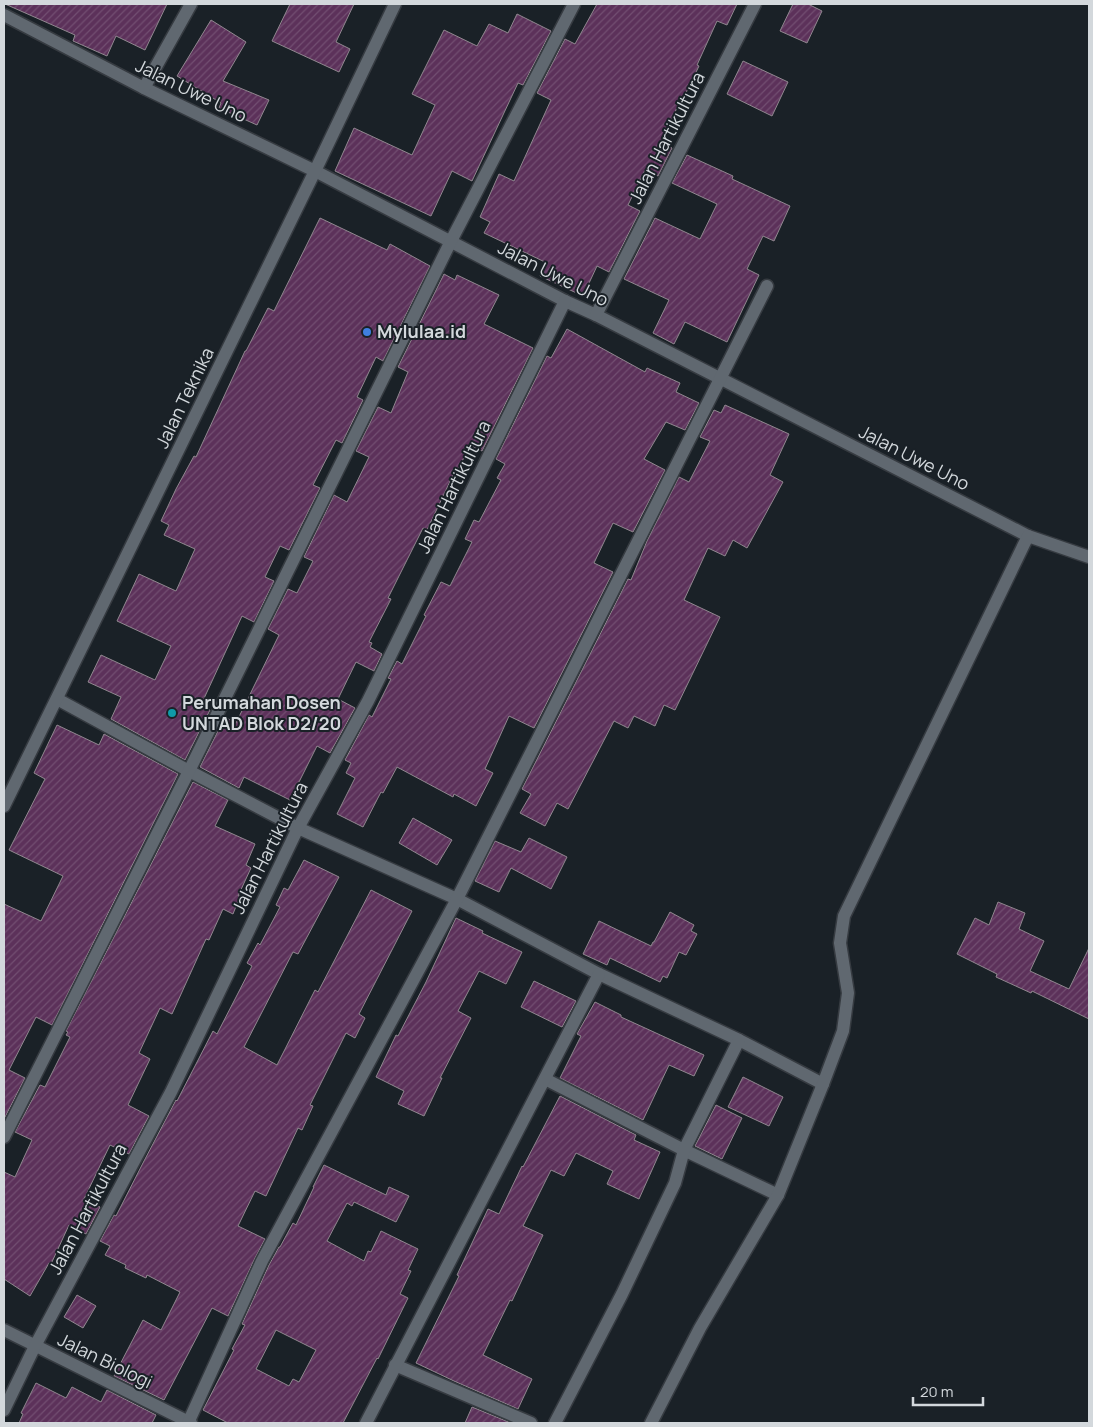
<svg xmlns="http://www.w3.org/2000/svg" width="1093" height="1427" viewBox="0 0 1093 1427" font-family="Manrope,sans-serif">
	<defs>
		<pattern id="building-hatch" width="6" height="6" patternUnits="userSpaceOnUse" patternTransform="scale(1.25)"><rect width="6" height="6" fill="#5c315a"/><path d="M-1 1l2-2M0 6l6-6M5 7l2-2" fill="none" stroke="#724e71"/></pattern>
	</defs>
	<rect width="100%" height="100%" fill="#1a2127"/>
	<g fill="url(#building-hatch)" stroke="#90878f" fill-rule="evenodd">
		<polygon points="5,4 167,4 145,50 116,36 107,56 73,41 75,35"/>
		<polygon points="290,4 354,4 336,42 350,49 339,72 272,41"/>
		<polygon points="597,4 737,4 727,25 717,21 697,65 699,66 683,99 681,98 662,143 672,148 658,176 645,170 628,205 640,211 609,272 597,266 583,296 540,276 547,263 484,233 490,222 480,217 499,174 514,181 551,100 537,93 565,39 575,44"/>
		<polygon points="793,4 808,4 822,11 807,43 780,31"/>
		<polygon points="517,14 551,31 523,85 518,83 472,181 452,171 431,216 335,171 354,128 412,155 435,105 412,94 444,30 477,46 489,24 508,33"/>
		<polygon points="211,20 246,42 223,81 269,100 257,125 219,108 221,103 177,76"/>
		<polygon points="743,61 788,82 772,116 727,94"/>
		<polygon points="687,155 733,176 732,179 790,206 774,241 763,236 747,269 759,275 727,342 685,322 674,344 653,333 669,300 624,279 655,218 700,239 717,204 672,183"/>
		<polygon points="320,218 387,250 390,244 430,266 383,361 376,357 357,397 363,400 342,443 336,440 313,485 320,488 289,550 280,546 265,577 274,581 254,622 242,616 201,705 210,710 185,760 111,719 121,697 88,682 101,655 155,680 171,646 117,621 139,574 176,591 195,549 164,535 169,525 161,521 176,489 194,456 196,457 245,351 246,351 268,308 274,311"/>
		<polygon points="444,274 455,280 457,275 499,295 484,324 533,348 482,451 470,445 456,474 454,473 427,530 423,528 388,598 391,599 369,642 372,643 370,647 382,654 374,671 356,662 338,699 355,708 330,753 317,746 290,800 244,777 239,788 200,767 225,717 236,723 279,635 268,629 288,589 297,593 313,561 304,557 334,495 347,502 369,457 356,451 378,407 391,413 408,372 398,367"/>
		<polygon points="567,329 645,372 647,368 680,383 676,392 699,403 685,430 666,422 644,459 665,470 633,532 613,523 594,563 613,572 534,728 509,716 485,769 493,773 476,806 454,794 453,797 397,767 383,793 381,792 363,827 337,814 355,778 346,773 351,763 345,760 369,715 372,717 391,679 388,678 397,661 402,664 426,616 424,615 441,582 450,586 472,542 465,539 474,520 479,522 501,480 497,478 505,464 496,459 547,356 551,358"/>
		<polygon points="725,405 789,434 770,475 783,482 747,548 733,540 725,556 708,548 684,600 720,617 675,710 664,705 655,726 634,716 628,728 614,721 568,809 557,803 545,826 520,813 531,794 522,789 628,579 631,580 647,541 679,477 689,482 710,441 700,437 714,410 721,413"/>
		<polygon points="57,725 99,745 104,734 178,774 52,1025 36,1017 9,1070 25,1078 4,1119 4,904 41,921 63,876 9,850 45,779 34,773"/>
		<polygon points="193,782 228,800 215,826 255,844 246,865 251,868 238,896 240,896 233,914 223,909 209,940 206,939 172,1014 160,1008 139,1053 150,1059 128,1105 149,1116 129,1154 110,1145 84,1199 100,1207 86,1234 69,1225 51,1264 49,1263 30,1296 4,1279 4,1172 15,1177 32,1140 15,1132 40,1085 45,1087 70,1037 66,1035 68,1032 66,1031"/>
		<polygon points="413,818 452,840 437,865 399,843"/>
		<polygon points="529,838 567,857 551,889 511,868 499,892 475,881 495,841 521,852"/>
		<polygon points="304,860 339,877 298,954 293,952 244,1047 277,1065 315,990 318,992 371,890 412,911 359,1014 365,1018 355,1038 346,1033 310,1105 313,1106 302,1130 298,1128 266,1196 255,1191 238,1226 265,1239 255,1258 228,1316 212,1308 164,1400 114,1376 143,1320 161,1330 180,1292 147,1275 146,1278 125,1268 126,1265 105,1255 110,1246 100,1241 114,1215 116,1216 144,1161 176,1100 177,1101 213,1031 217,1034 252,966 247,963 258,943 260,945 280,907 276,905 284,888 288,890"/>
		<polygon points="998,902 1025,913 1019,929 1044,941 1030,971 1069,989 1089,948 1089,1019 1032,991 1031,993 996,977 997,974 957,954 975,918 989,925"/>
		<polygon points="670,912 694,925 691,931 697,934 686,955 679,952 667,978 663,976 660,982 610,958 607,965 583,954 599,921 651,946 653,942 654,942"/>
		<polygon points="456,918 483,931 482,933 522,952 506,984 479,971 458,1011 471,1018 440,1078 442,1078 424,1116 398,1104 404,1091 376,1077 396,1035 398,1036 426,982"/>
		<polygon points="534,981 576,1001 562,1027 521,1007"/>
		<polygon points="595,1002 621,1015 621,1017 704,1055 694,1076 669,1065 643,1120 560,1078 581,1036 577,1034"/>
		<polygon points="743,1077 783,1097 769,1126 728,1107"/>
		<polygon points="560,1096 636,1135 634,1140 660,1152 639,1199 607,1184 613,1171 576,1153 564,1176 551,1170 523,1226 543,1235 512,1301 510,1300 483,1355 532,1379 518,1409 454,1381 416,1363 459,1276 457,1275 488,1209 499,1214 522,1166 523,1167"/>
		<polygon points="716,1105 742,1118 722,1159 695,1146"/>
		<path d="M324,1165l62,30 3,-8 20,9 -13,26 -42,-20 -2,4 -5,-3 -20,38 37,20 4,-10 3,1 10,-21 37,18 -10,21 3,1 -11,23 8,4 -30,61 -1,-1 -34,65h-115l-25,-13 31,-60 -2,-1 13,-24 -3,-1 27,-59 10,-18h1l13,-24 3,2 18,-38h-1zM276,1330l40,20 -17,32 -6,-3 -4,7 -33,-17z"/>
		<polygon points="77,1295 96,1306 83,1328 64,1317"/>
		<polygon points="36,1383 66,1398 72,1387 101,1402 107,1390 156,1415 152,1423 19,1423 23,1414 21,1413"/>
		<polygon points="472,1407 511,1423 465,1423"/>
	</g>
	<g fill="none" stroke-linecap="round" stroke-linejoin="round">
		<g stroke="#363b41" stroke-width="15">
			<g id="street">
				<polyline points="4,15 144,88 315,171 565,301 596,315 870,455 1028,536 1089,557"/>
				<polyline points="144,88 191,4"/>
				<polyline points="596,315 755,4"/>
				<polyline points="57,699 189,771 298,828 457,899 599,974 739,1040 823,1084"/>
				<polyline points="4,806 315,171 395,4"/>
				<polyline points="545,1079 684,1150 778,1195"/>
				<polyline points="4,1137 189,771 451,241 574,4"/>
				<polyline points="4,1330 191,1423"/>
				<polyline points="395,1365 531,1423"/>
				<polyline points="4,1410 35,1346 171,1092 298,828 368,701 565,301"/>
				<polyline points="188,1423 262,1261 457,899 767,286"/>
				<polyline points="366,1423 599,974"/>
				<polyline points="555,1423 622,1294 675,1183 684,1150 739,1040"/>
				<polyline points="651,1423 700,1328 778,1195 823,1084 843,1031 848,993 840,943 844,916 1028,536"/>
			</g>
		</g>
		<use href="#street" stroke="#606870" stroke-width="12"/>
	</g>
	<circle fill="#3f7fe0" stroke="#1a2127" stroke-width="2" cx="367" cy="332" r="5"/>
	<circle fill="#0f9aa8" stroke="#1a2127" stroke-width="2" cx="172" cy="713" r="5"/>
	<g text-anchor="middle" stroke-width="4" stroke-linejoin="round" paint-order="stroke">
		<g font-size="18" fill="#d3d8dc" stroke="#1a2127">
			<text transform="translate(191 91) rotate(26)" y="6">Jalan Uwe Uno</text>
			<text transform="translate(667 138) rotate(-63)" y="6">Jalan Hartikultura</text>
			<text transform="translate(553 274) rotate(27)" y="6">Jalan Uwe Uno</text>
			<text transform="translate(185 398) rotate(-64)" y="6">Jalan Teknika</text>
			<text transform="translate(914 458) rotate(27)" y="6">Jalan Uwe Uno</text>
			<text transform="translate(454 487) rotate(-64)" y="6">Jalan Hartikultura</text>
			<text transform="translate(270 848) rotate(-63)" y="6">Jalan Hartikultura</text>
			<text transform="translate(88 1209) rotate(-62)" y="6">Jalan Hartikultura</text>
			<text transform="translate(105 1361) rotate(26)" y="6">Jalan Biologi</text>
		</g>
		<g font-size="18" font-weight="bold" fill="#d3d8dc" stroke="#1a2127" text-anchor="start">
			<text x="377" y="338">Mylulaa.id</text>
			<text x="182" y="709">Perumahan Dosen<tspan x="182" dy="21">UNTAD Blok D2/20</tspan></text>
		</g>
	</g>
	<rect width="1093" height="1427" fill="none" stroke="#d3d8dc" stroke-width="10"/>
	<path d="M913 1397v8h70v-8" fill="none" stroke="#d3d8dc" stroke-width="2.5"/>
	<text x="920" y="1397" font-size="15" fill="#d3d8dc" stroke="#1a2127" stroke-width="4" paint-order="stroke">20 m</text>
</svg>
